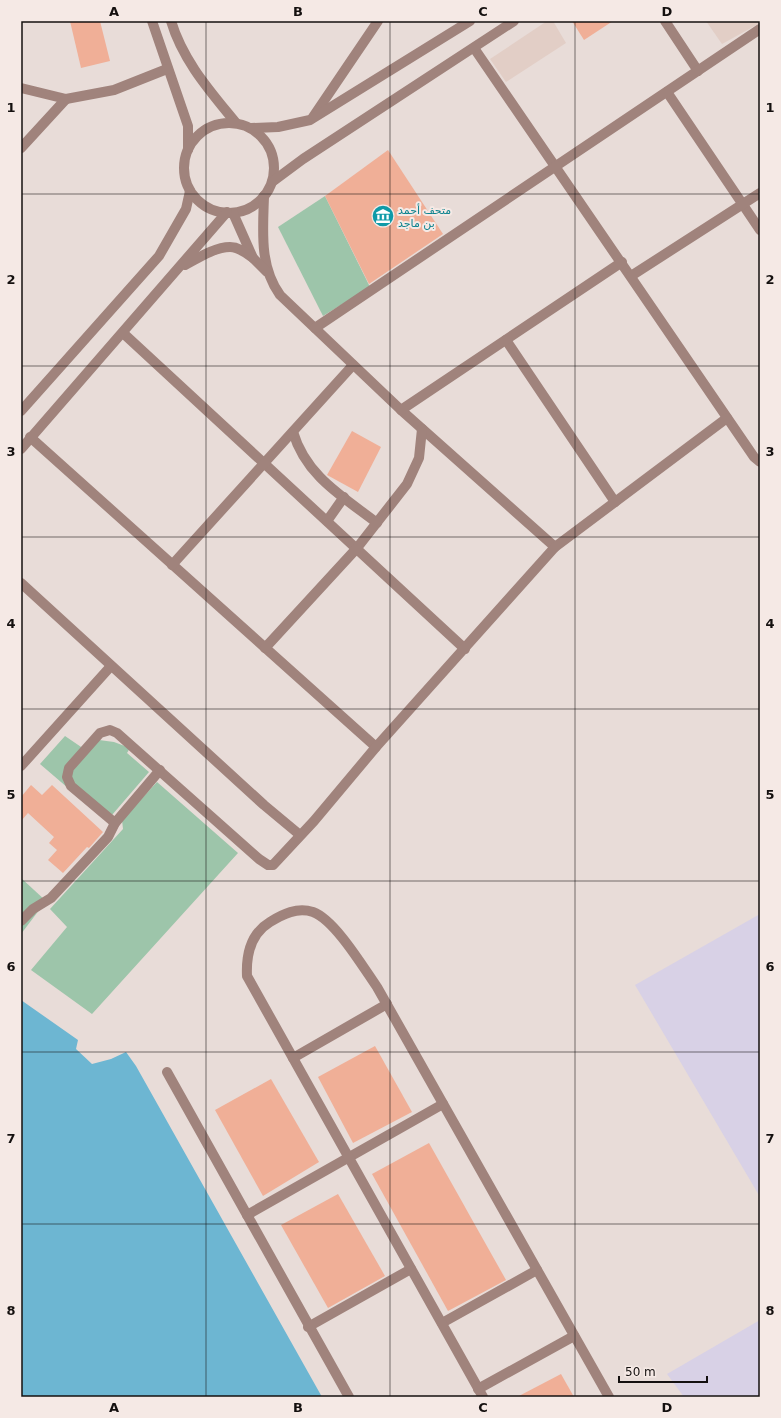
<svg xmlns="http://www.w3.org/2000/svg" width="781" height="1418" viewBox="0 0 781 1418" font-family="'DejaVu Sans',Vazirmatn,sans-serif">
	<rect width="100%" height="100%" fill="#e8dcd8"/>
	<g fill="#e2cec6">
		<polygon points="547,21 553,21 566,43 506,82 490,59"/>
		<polygon points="706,21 760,21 760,23 722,44"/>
	</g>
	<g fill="#d8d1e6">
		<polygon points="760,914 760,1197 635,985"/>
		<polygon points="760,1320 760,1397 684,1397 667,1374"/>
	</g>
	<g fill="#9dc5aa">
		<polygon points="325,196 370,287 323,316 278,227"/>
		<polygon points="65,736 87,751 99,740 114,742 130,748 127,753 149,772 112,815 75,794 40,764"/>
		<polygon points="157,782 238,853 92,1014 31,970 67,927 50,909 123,829 122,820"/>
		<polygon points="21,878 46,901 21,934"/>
	</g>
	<polygon fill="#6db6d2" points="21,1000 78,1040 76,1049 92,1064 111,1059 126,1052 136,1066 322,1397 21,1397"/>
	<g fill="#f0af97">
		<polygon points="70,21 100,21 110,61 81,68"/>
		<polygon points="572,21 613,21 584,40"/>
		<polygon points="388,150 443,234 369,284 325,196"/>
		<polygon points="352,431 381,447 358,492 327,475"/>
		<polygon points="31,785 42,795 52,785 103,832 89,848 87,847 63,873 48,860 57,850 49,843 54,837 28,813 21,821 21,797"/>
		<polygon points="375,1046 412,1112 353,1143 318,1077"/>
		<polygon points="271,1079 319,1162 263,1196 215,1110"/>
		<polygon points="429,1143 506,1280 448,1311 372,1174"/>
		<polygon points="338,1194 385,1276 328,1308 281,1225"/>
		<polygon points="561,1374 574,1397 517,1397"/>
	</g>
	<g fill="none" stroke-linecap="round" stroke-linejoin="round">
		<g stroke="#a0837c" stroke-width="10">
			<polyline points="152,21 188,126 188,150"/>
			<path d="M171,21c12,40 39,70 65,102"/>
			<polyline points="665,21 698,71"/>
			<polyline points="474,48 754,457 760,462"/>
			<polyline points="21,88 66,99 114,90 167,69"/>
			<polyline points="667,92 760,230"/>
			<polyline points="313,117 378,21"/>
			<circle cx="229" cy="168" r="45"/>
			<polyline points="251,128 278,127 310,120 470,21"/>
			<polyline points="21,148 66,99"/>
			<polyline points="272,182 303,159 514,21"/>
			<path d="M264,196c-1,34 -5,70 16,99l121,115 154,137"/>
			<polyline points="233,213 253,258 267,272"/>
			<path d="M185,265c13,-7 30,-18 45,-18 9,0 16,6 23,11"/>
			<polyline points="631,276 760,193"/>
			<polyline points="315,328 760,29"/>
			<polyline points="123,333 465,649"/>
			<polyline points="506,340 615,502"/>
			<polyline points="401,410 622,262"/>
			<polyline points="21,411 159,256 186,209 190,191"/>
			<path d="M293,432c13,44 49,64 84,91"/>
			<polyline points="30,437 376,747"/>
			<polyline points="21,449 227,212"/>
			<polyline points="327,521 344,497"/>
			<polyline points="172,565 353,365"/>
			<polyline points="21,583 264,805 300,835"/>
			<polyline points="265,648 357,548 407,484 419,458 422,429"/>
			<polyline points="21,766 111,666"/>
			<polyline points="115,823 71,786 67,777 69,768 100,733 110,730 117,733 259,859 268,865 273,865 314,821 376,747 555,547 727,418"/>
			<polyline points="21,921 33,909 51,898 108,837 115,823 160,770"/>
			<polyline points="293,1058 387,1004"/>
			<polyline points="167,1072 349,1397"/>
			<polyline points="247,1215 443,1104"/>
			<polyline points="442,1323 537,1270"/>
			<polyline points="308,1327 411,1269"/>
			<polyline points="478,1389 574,1336"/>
			<path d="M483,1397l-236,-421c-1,-21 3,-42 23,-54 13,-8 27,-15 43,-10 22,8 50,55 64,75l232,410"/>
		</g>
	</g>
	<path fill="none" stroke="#14100f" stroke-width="1" stroke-opacity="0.55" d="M206,21v1376M390,21v1376M575,21v1376M21,194h739M21,366h739M21,537h739M21,709h739M21,881h739M21,1052h739M21,1224h739"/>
	<defs>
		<g id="museum-disc" transform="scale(1.15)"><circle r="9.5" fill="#0f9aa8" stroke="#f5e9e5"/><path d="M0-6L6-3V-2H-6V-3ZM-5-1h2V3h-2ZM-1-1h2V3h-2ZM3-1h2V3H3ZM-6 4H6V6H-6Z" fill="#fff"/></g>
	</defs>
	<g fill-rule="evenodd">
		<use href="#museum-disc" x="383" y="216"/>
	</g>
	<g text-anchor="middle" stroke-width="4" stroke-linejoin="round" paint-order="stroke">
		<g font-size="11" fill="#0d838f" stroke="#f5e9e5" text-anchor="start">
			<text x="398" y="214">متحف أحمد<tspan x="398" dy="13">بن ماجد</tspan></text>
		</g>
	</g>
	<rect width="781" height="1418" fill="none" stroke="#f5e9e5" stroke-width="44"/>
	<path d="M619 1376v6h88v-6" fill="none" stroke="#14100f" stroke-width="2"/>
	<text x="625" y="1376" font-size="12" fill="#14100f" stroke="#f5e9e5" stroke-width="3" paint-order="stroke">50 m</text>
	<rect x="22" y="22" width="737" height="1374" fill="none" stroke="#14100f" stroke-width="1.5"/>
	<g font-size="13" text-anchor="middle" font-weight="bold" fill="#14100f">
		<text x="114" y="16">A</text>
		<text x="298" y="16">B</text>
		<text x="483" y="16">C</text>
		<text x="667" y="16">D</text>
		<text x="11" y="112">1</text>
		<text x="770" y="112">1</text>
		<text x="11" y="284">2</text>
		<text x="770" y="284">2</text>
		<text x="11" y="456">3</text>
		<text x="770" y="456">3</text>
		<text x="11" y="628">4</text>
		<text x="770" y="628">4</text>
		<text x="11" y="799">5</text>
		<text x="770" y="799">5</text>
		<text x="11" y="971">6</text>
		<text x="770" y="971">6</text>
		<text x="11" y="1143">7</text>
		<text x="770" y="1143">7</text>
		<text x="11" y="1315">8</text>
		<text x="770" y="1315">8</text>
		<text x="114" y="1412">A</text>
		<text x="298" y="1412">B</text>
		<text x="483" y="1412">C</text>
		<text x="667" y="1412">D</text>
	</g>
</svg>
